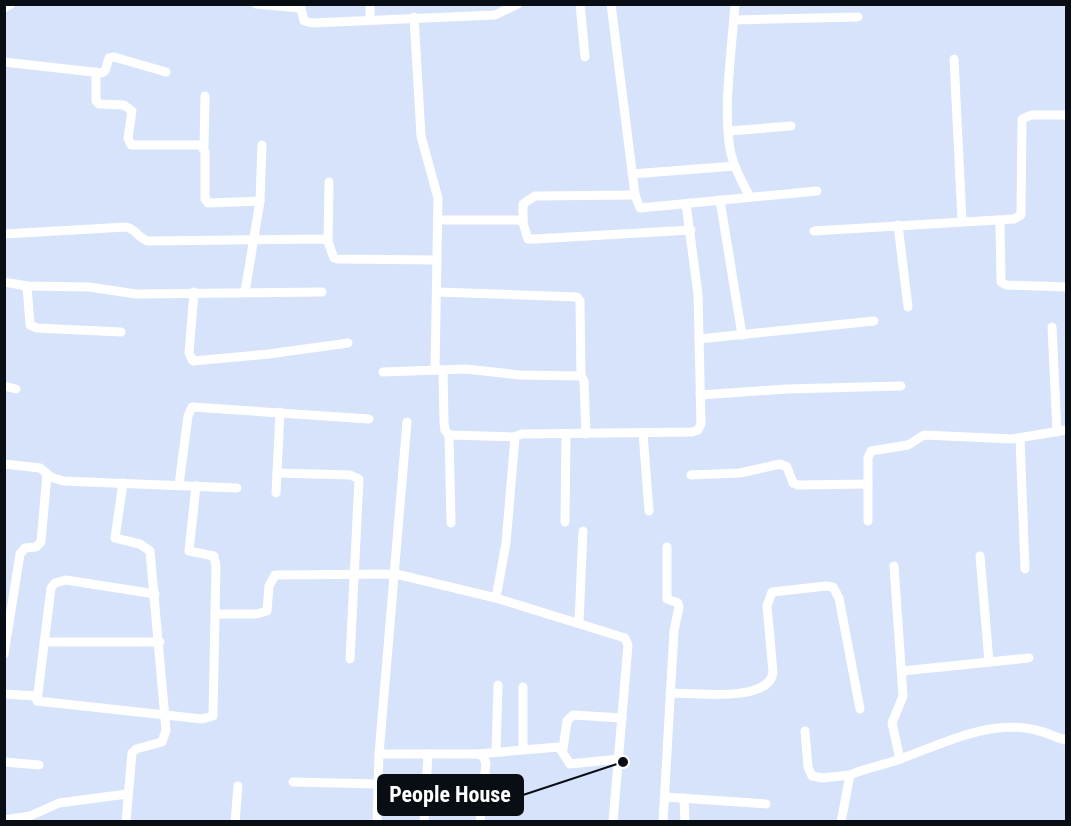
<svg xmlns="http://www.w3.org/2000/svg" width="1071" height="826" viewBox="0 0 1071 826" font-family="'Roboto Condensed',sans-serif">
	<rect width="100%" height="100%" fill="#d6e3fa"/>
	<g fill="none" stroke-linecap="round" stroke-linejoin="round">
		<g stroke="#fff" stroke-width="9">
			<polyline points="256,4 300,8"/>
			<polyline points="300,4 304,21 312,23 495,15 518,4"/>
			<polyline points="370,4 370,19"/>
			<polyline points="580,4 585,57"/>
			<polyline points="611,4 635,195 640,208 817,191"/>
			<path d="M735,4c-3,43 -13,111 -4,150 4,16 12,30 19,43"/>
			<polyline points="4,8 11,4"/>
			<polyline points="414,17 421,136 438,198 435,370"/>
			<polyline points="734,20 858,17"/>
			<polyline points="954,59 962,220"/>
			<polyline points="4,62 102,73 105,71 109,58 114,57 166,72"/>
			<polyline points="96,72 96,101 99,104 124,105 132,111 128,138 131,145 201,145 205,152 205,199 208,203 260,201"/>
			<polyline points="729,131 791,126"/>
			<polyline points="204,147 205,96"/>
			<polyline points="632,174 735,166"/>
			<polyline points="720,200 742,335"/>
			<polyline points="438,220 519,220 523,223 528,239 535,239 691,230"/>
			<polyline points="997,220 1014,219 1021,215 1022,119 1031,115 1066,115"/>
			<polyline points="523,223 523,204 535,196 635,195"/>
			<polyline points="898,225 908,307"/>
			<polyline points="814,231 997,220 1000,224 1001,282 1006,285 1066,287"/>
			<path d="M4,234l122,-7c10,2 12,11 22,14l176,-2 4,3 6,16 4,1 99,1"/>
			<polyline points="328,242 329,182"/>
			<polyline points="4,282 27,286 89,287 136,294 322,292"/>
			<polyline points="27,286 30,325 37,328 121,332"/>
			<polyline points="194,292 189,353 193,361 269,354 348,343"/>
			<polyline points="245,292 260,201 262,145"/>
			<polyline points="437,292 577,297 580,301 581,376"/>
			<polyline points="1052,327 1057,432"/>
			<polyline points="699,339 874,321"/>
			<polyline points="443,370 444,423 445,430 449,435 515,437"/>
			<polyline points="383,372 466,369 520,375 581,376 584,381 586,434"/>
			<polyline points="4,386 16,389"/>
			<polyline points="700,395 787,389 901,386"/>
			<polyline points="643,433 649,511"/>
			<polyline points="449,435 451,523"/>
			<polyline points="1020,438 1025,569"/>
			<polyline points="4,464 40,468 51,477 63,481 237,488"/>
			<polyline points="277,473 350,475 359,479 350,659"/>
			<polyline points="691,475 740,473 780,464 787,467 793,483 798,485 868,484"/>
			<polyline points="123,483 115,538 140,544 150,551 166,730 162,742 136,749 132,753 126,822"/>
			<polyline points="179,485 188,416 192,407 369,419"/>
			<polyline points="276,493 280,412"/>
			<polyline points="868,521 868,458 871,451 908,445 924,435 1012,439 1066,430"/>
			<polyline points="565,522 566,434"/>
			<polyline points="980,556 989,662"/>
			<polyline points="894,566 903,696 892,723 900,759"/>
			<polyline points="155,594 66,580 55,583 51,588 37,701 202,719 213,716 216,566 214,556 189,551 196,486"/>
			<polyline points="496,598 506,543 515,437 521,434 692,432 698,430 701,424 698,294 686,204"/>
			<polyline points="215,614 256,614 267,611 269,586 275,575 396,574 496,598 625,638 628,645 613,822"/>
			<polyline points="579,622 583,531"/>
			<polyline points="44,642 160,642"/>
			<polyline points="4,654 20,554 25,548 36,547 41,542 47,474"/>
			<polyline points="902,671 1029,658"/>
			<polyline points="523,687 523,749"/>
			<path d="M670,693c24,0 100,10 103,-21l-6,-66 5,-14 54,-6 7,1 6,11 21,111"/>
			<polyline points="4,694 36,696"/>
			<polyline points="805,731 808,767 812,776 822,778 850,775"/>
			<polyline points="563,749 567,721 573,715 622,718"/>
			<polyline points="496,752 498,685"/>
			<polyline points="379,754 477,754 483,756 486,763 480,822"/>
			<polyline points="477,754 559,747 570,764 619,759"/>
			<polyline points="4,762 39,765"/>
			<polyline points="293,782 378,784"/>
			<polyline points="665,797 766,804"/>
			<polyline points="684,798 685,822"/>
			<polyline points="425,801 482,803"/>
			<polyline points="4,820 30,816 59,803 127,794"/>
			<polyline points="235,822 238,786"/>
			<polyline points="377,822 379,754 407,422"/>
			<polyline points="424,822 428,754"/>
			<polyline points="663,822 674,631 679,607 678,603 667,599 667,547"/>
			<path d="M841,822l9,-47c17,-8 36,-10 53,-17 41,-15 87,-39 133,-28 10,2 20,8 30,10"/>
		</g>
	</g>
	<path fill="none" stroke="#090d14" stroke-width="2" d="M623 762L523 795"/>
	<circle fill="#090d14" stroke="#fff" stroke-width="2" cx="623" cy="762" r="6"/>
	<rect fill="#090d14" stroke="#090d14" stroke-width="2" x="378" y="775" width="145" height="40" rx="6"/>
	<g font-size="22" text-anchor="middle" font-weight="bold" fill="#fff">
		<text x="450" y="802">People House</text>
	</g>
	<rect width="1071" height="826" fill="none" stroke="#090d14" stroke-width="12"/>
</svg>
